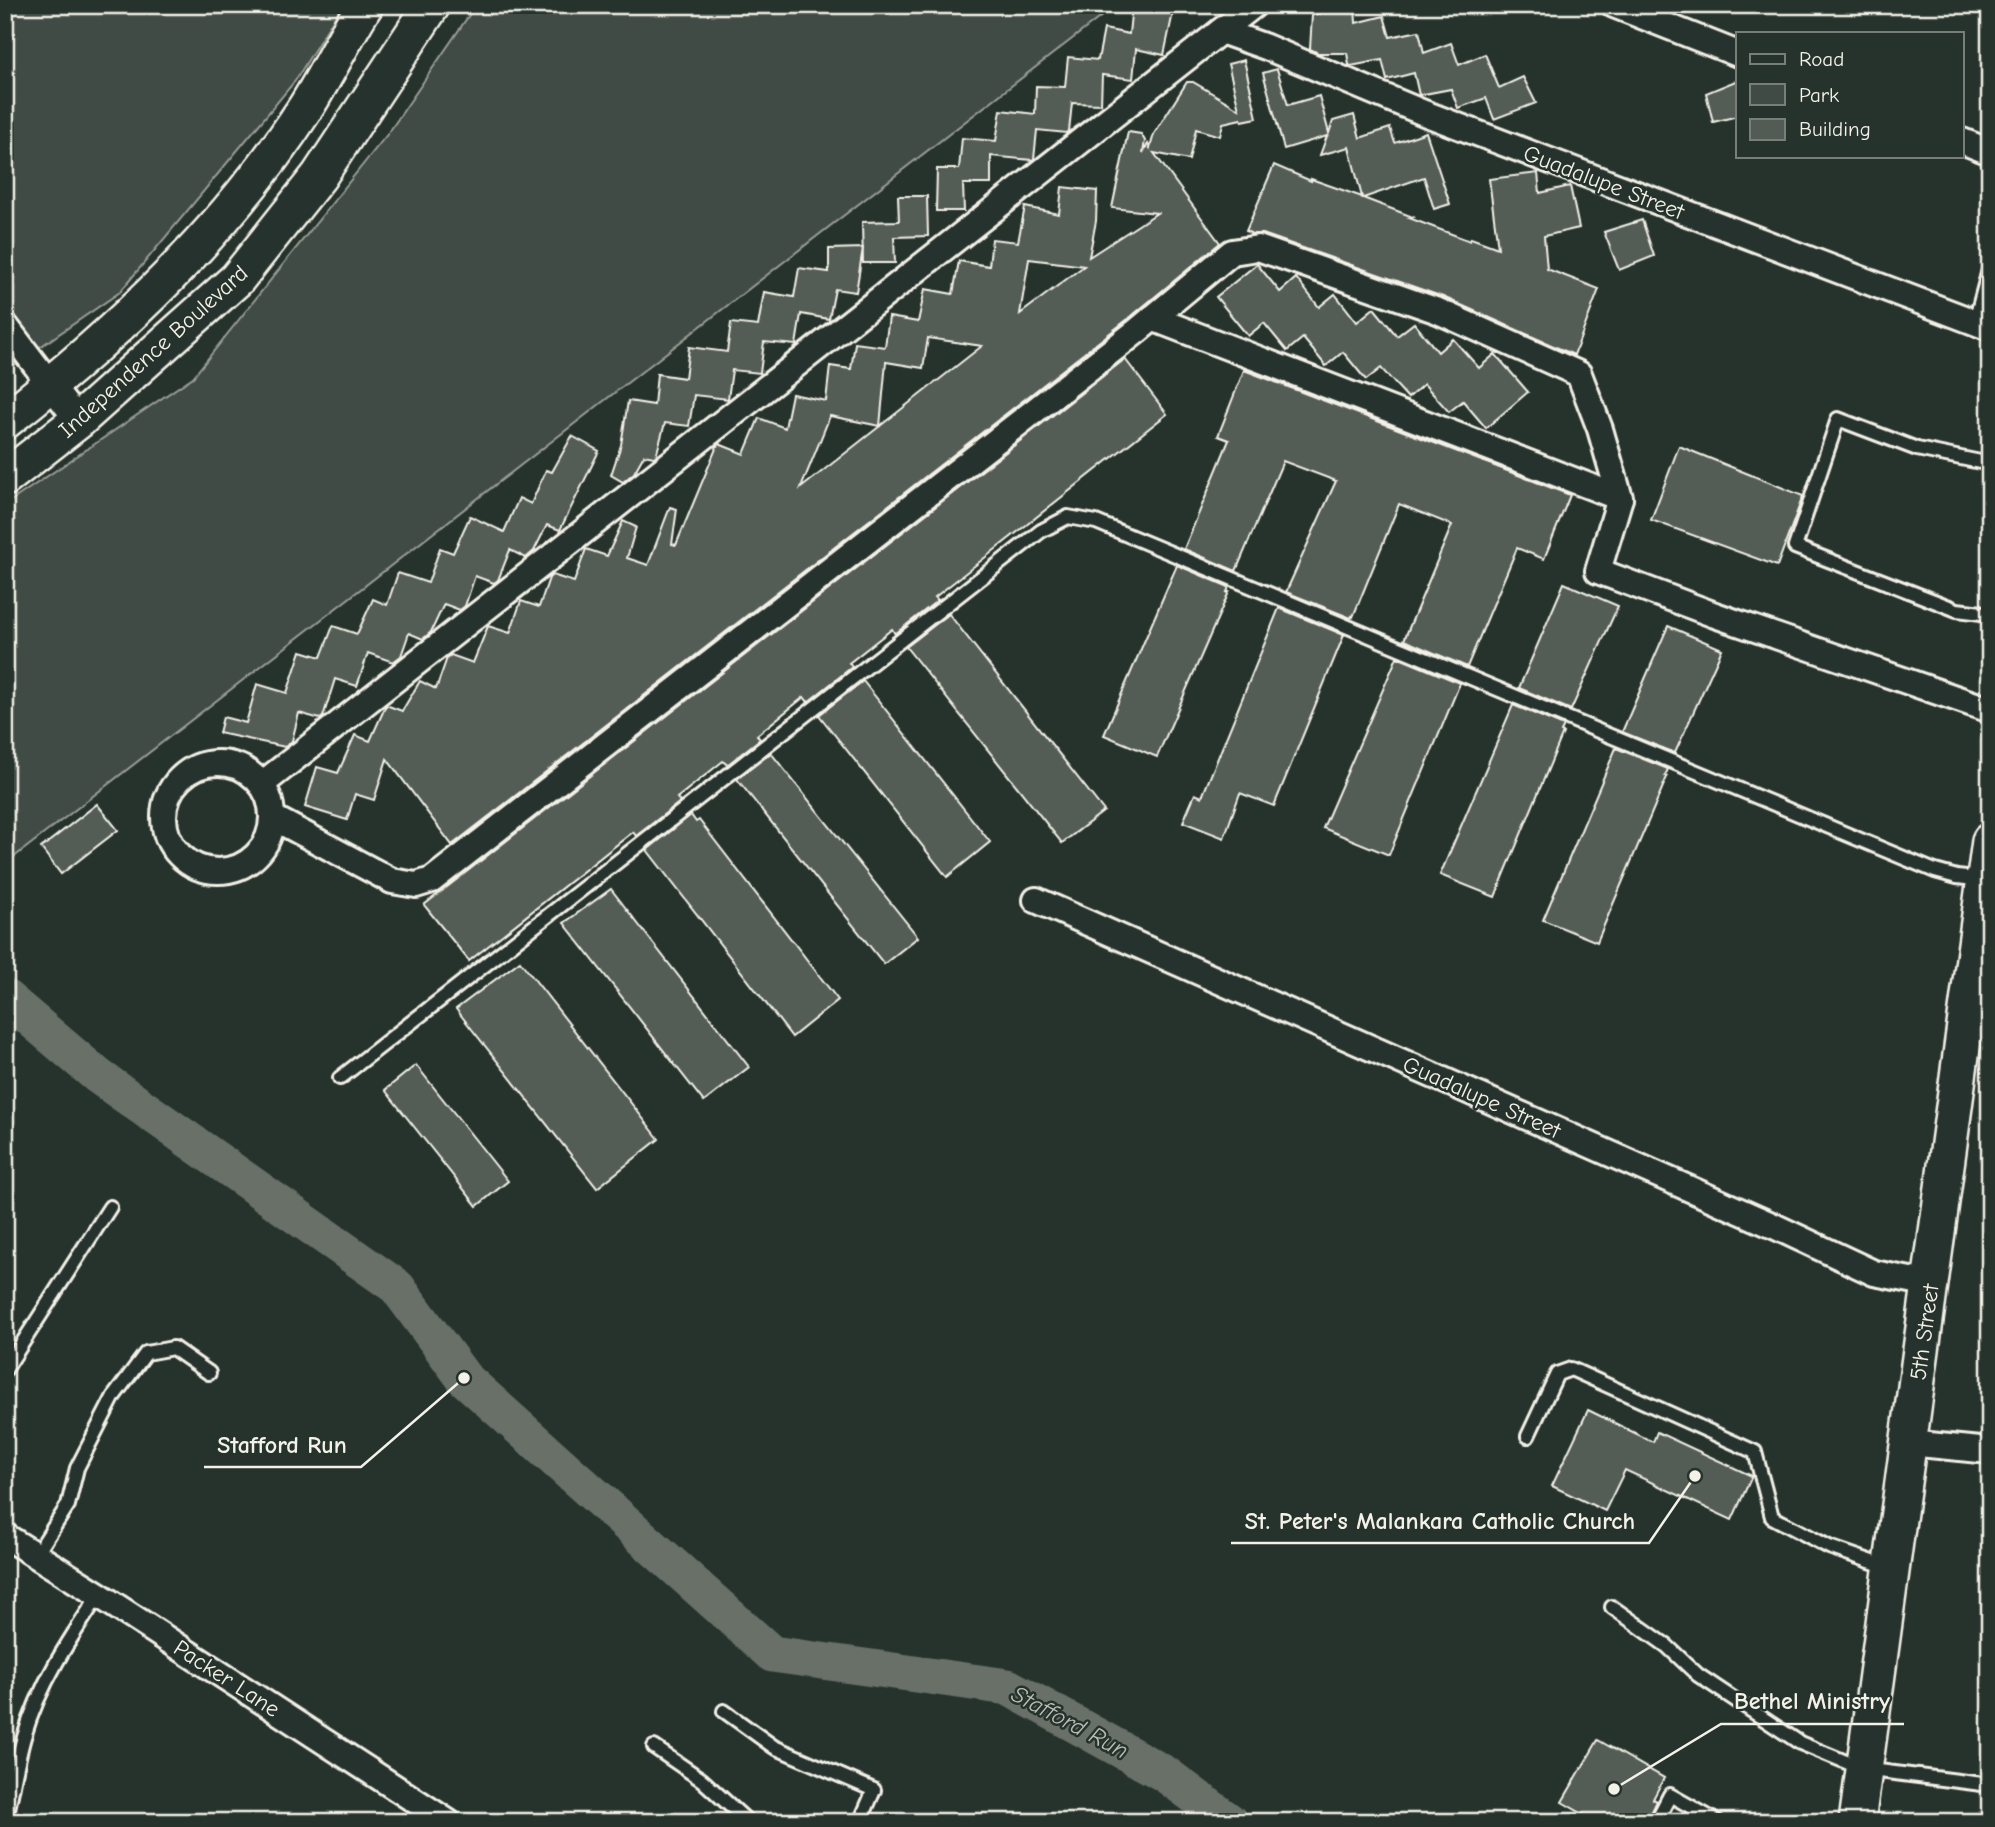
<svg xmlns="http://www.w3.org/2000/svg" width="1995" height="1827" viewBox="0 0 1995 1827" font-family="'Comic Neue',sans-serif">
	<rect width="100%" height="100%" fill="#26332d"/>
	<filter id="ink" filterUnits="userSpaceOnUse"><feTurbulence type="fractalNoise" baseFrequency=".0143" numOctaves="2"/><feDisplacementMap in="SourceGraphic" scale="14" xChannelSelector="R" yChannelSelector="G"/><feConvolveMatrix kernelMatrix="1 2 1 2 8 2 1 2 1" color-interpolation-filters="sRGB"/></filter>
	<g filter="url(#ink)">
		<g fill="#414b45" stroke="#9a9e96" stroke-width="2">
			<polygon points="5,5 342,5 295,81 120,292 5,371"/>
			<polygon points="476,5 1116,5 5,864 5,505 193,377 389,132"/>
		</g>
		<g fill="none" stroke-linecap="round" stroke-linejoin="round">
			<polyline stroke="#676f68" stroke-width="37" points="5,997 98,1076 397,1287 464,1378 772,1654 1008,1687 1165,1774 1230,1822"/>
		</g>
		<g fill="#525c55" stroke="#f4f1e8" stroke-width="2" fill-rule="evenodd">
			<polygon points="1132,5 1174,8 1164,55 1136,49 1133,79 1102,75 1101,104 1072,103 1069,131 1067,133 1037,130 1034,159 1032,160 991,156 991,184 963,184 964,211 936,211 937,169 959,169 962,138 996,141 1001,110 1035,114 1036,86 1065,87 1068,57 1098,60 1104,29 1129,34"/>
			<polygon points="1355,7 1356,23 1384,16 1390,37 1419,31 1424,53 1451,43 1459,65 1485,54 1499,88 1523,77 1536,103 1494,119 1486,98 1458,108 1451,89 1419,95 1414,73 1387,80 1382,60 1351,66 1349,65 1347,53 1318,53 1310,49 1312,15"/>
			<path d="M1244,60l13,58 -15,3 -1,-2 -18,4 -3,13 -24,-7 -7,31 -35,-7 66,90 -92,76 -676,526 -65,-86 -13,41 -19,-6 -8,26 -42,-13 12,-40 21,6 17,-38 15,6 16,-36 16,6 18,-30 16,8 11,-31 4,-3 22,8 15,-37 22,7 11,-32 18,6 10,-29 3,-3 22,7 12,-33 21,7 16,-35 13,6 -9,31 21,7 22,-58 7,2 -5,35 4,1 41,-99 2,-2 25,10 15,-36 26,10 7,-34 34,7 4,-35 21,3 4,-26 30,4 4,-30 29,5 7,-33 28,5 6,-33 30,5 3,-27 26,3 7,-35 34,7 3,-27 35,4 -1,30 -7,36 68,-44 -45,-5 16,-76 13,2 4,7 -2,12 5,-9 2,4 4,-14 33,-52h6l46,27 -11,-45zM1029,259l48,6 7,1 -64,48zM928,338l54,8 -181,142 29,-72 50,10 6,-64 37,6z"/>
			<polygon points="1277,69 1288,105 1319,96 1329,133 1333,121 1354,115 1360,138 1390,128 1395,143 1426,132 1450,204 1434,209 1424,177 1363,198 1413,217 1409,218 1470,241 1471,238 1498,248 1489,179 1538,173 1540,193 1570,186 1579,228 1544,236 1547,269 1599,289 1574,355 1443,297 1263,234 1252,234 1246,231 1274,165 1311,181 1311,179 1362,197 1349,147 1320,155 1327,136 1284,149 1263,73"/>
			<polygon points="1738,80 1738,116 1713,122 1706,93"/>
			<polygon points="898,196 927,196 928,236 894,237 895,263 863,263 862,222 899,221"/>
			<polygon points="1642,220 1654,256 1619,270 1604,232"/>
			<polygon points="863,248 856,292 835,289 829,319 801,314 796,345 764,342 760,373 732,370 728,399 694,395 689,426 665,423 656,456 654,457 644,455 634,473 623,482 611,475 621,445 628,401 654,405 657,374 685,378 689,347 727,352 731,323 758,326 764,292 794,297 799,268 829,272 829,249"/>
			<polygon points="1257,264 1280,292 1296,278 1319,307 1335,294 1357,322 1374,308 1397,336 1414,323 1438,352 1453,339 1479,368 1495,354 1528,392 1486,428 1463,401 1449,412 1424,384 1408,398 1381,368 1366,380 1343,352 1326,366 1303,338 1287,351 1264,323 1248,336 1216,297"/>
			<polygon points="1125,359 1167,414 935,597 938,600 895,634 892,629 849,663 852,667 808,702 804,697 757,735 760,739 727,765 723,761 677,798 680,802 636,836 633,832 469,961 424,905"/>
			<polygon points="1244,370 1570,495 1544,559 1517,548 1467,667 1404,640 1452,525 1399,504 1353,617 1352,616 1351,618 1286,592 1336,481 1283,461 1236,571 1184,549 1229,440 1218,436"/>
			<polygon points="572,436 599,451 560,530 547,525 534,551 526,558 510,550 498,580 494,583 475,576 465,606 460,610 444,604 431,632 423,639 409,633 401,656 393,662 368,653 357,686 335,679 323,717 320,719 299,713 292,741 285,747 219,733 223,717 246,723 257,684 287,693 301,651 321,657 333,626 357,634 373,599 387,605 398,573 428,583 440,548 453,553 470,516 504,532 519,498 531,504 546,470 552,472"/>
			<polygon points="1679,446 1803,496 1777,566 1651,520"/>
			<polygon points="1177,565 1229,587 1227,592 1229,592 1157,757 1104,735"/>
			<polygon points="1564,583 1618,606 1571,710 1519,688"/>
			<polygon points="1279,608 1344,635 1274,806 1240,793 1224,838 1183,822 1195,794 1202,797"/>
			<polygon points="949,614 1104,811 1062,843 906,647"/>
			<polygon points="1668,626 1722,649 1675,753 1622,732"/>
			<polygon points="1397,657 1460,683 1389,855 1323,828"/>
			<polygon points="863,681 990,842 947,877 819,715"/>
			<polygon points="1513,705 1564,726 1561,732 1563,733 1495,897 1440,875"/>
			<polygon points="1616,748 1668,769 1665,776 1667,777 1597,942 1543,920"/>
			<polygon points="771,753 918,937 884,964 737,779"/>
			<polygon points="97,804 118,830 61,874 41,848"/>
			<polygon points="691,815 696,822 699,820 838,1000 792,1037 647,850"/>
			<polygon points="611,889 749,1067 704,1102 564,923"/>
			<polygon points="520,961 659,1139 597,1188 456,1009"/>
			<polygon points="416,1065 508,1181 477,1206 385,1090"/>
			<polygon points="1588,1410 1653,1442 1657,1432 1752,1476 1732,1520 1625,1470 1605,1511 1552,1486"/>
			<polygon points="1598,1740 1664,1778 1653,1799 1657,1801 1647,1822 1597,1822 1562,1802"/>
		</g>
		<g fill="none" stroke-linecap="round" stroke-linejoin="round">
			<g stroke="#f4f1e8" stroke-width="18">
				<g id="lane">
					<polyline points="1975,322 1990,266"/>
					<polyline points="1990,464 1917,449 1838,419 1795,547 1957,610 1990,614"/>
					<polyline points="340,1078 1041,531 1068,517 1096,522 1935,871 1957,877 1984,880"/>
					<polyline points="5,1370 110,1207"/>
					<polyline points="1528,1436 1557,1374 1571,1369 1755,1452 1772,1517 1829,1547 1890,1568"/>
					<polyline points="36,1555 68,1505 77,1468 114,1396 146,1353 173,1348 209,1373"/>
					<polyline points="1612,1607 1667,1646 1698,1675 1800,1743 1863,1769 1990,1785"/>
					<polyline points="724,1711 774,1747 874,1790 860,1822"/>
					<polyline points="654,1747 702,1780 748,1822"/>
					<path d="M5,1822c7,-28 11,-57 19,-85 15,-52 45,-97 75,-142"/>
					<polyline points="1656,1822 1670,1795 1718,1822"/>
				</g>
			</g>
			<g stroke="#f4f1e8" stroke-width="30">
				<g id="street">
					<polyline points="1614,5 1738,54"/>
					<polyline points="1221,31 1266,47 1424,113 1990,328"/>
					<polyline points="1962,141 1990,152"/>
					<polyline points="1152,318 1620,498"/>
					<polyline points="5,325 78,421"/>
					<circle cx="218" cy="817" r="54"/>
					<polyline points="262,784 1254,5"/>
					<polyline points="272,817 392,881 416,885 432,880 1137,331 1232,252 1258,248 1438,311 1579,374 1600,429 1620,498 1598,571 1715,615 1990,710"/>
					<polyline points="1036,900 1776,1227 1874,1273 1931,1284"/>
					<polyline points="1909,1443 1990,1451"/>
					<polyline points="5,1536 99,1595 448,1822"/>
				</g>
			</g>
			<g stroke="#f4f1e8" stroke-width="40">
				<g id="secondary">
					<path d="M5,421c115,-90 222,-191 301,-314 21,-33 38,-69 59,-102"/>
					<polyline points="5,478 78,421 237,279 319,176 432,5"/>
					<polyline points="1857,1822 1990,841"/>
				</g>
			</g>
			<use href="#lane" stroke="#26332d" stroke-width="12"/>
			<use href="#street" stroke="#26332d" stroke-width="24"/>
			<use href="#secondary" stroke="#26332d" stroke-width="35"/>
		</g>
	</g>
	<g text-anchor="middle" stroke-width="5" stroke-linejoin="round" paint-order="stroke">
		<g font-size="23" fill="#f4f1e8" stroke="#26332d">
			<text transform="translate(1604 182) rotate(21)" y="8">Guadalupe Street</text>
			<text transform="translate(153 351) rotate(-42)" y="8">Independence Boulevard</text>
			<text transform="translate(1482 1097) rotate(24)" y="8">Guadalupe Street</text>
			<text transform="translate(1924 1332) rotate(-82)" y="8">5th Street</text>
			<text transform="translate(227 1678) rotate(33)" y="8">Packer Lane</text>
		</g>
		<g font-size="24" font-style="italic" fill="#bcbdb5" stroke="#26332d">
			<text transform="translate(1070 1722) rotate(28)" y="8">Stafford Run</text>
		</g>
	</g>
	<path fill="none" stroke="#f4f1e8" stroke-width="2.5" d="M464 1378L361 1467H204M1695 1476L1649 1543H1231M1614 1789L1721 1724H1904"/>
	<g fill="#f4f1e8" stroke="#26332d" stroke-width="2.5">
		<circle cx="464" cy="1378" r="7"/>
		<circle cx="1695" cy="1476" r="7"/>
		<circle cx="1614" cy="1789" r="7"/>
	</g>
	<g font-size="24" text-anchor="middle" font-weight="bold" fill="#f4f1e8" stroke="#26332d" stroke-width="5" stroke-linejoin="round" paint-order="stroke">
		<text x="282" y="1453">Stafford Run</text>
		<text x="1440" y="1529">St. Peter's Malankara Catholic Church</text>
		<text x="1812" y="1709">Bethel Ministry</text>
	</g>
	<rect width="1995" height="1827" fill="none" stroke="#26332d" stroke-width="28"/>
	<rect x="14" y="14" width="1967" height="1799" fill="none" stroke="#f4f1e8" stroke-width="2.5" filter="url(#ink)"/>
	<rect x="1736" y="32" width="228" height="126" fill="#26332d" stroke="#787f78" stroke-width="2"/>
	<rect x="1750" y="54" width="35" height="10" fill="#26332d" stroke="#787f78" stroke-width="2"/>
	<text x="1799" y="66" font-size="21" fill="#f4f1e8">Road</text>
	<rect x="1750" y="84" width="35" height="21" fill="#414b45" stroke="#787f78" stroke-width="2"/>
	<text x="1799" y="102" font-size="21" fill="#f4f1e8">Park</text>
	<rect x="1750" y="119" width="35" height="21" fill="#525c55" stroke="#787f78" stroke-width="2"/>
	<text x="1799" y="136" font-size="21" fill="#f4f1e8">Building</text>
</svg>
